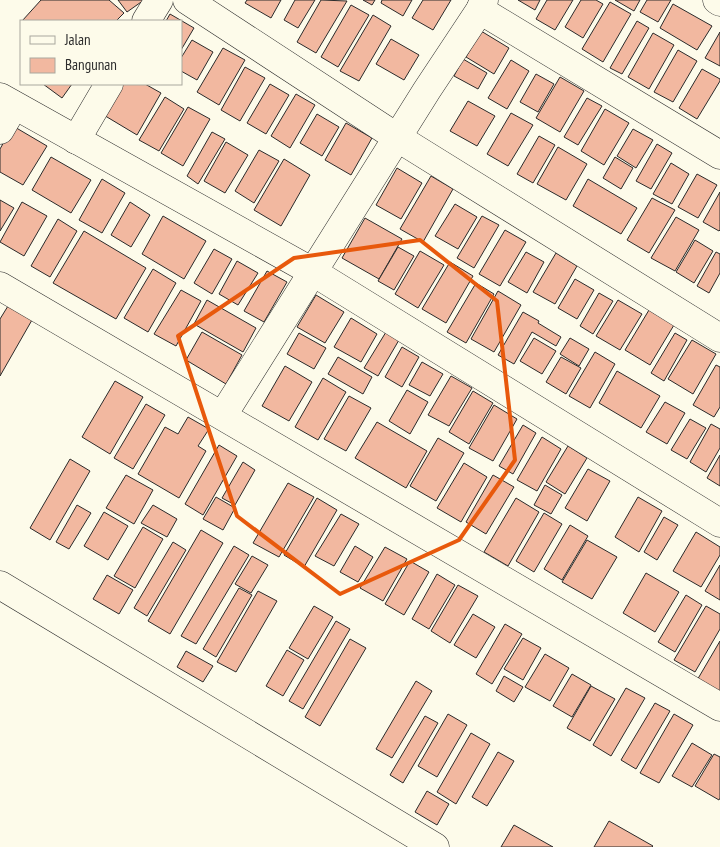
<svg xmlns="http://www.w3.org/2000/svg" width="720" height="847" viewBox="0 0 720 847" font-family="'PT Sans Narrow',sans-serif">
	<rect width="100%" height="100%" fill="#fdfbea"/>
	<g fill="#f2b8a0" stroke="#2b2b2b">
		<polygon points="41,0 109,0 124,13 116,21 22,21"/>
		<polygon points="118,0 144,0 127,12"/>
		<polygon points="247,0 281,0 271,18 245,3"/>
		<polygon points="295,0 315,0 298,28 284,20"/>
		<polygon points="321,0 347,1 316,53 297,42"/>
		<polygon points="363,0 375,0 372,5"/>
		<polygon points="382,0 412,0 403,16 381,3"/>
		<polygon points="423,0 451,0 433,30 412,18"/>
		<polygon points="518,0 540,0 535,10"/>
		<polygon points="547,0 573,0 555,30 536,19"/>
		<polygon points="581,0 596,0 603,4 583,38 565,27"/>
		<polygon points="615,0 640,0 634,11"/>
		<polygon points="647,0 671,0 658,22 640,12"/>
		<polygon points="610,2 631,14 603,62 582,49"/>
		<polygon points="673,4 712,26 697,50 660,28"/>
		<polygon points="351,5 369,15 338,67 321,57"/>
		<polygon points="170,14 194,28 181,50 181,21 166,21"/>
		<polygon points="373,15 391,26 359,81 340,71"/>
		<polygon points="637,21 649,28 622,74 610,68"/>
		<polygon points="481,31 509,48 494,74 466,57"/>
		<polygon points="720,32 720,66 705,58"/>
		<polygon points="653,33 674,45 649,89 628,77"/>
		<polygon points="391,39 419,55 404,80 376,64"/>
		<polygon points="192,40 213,52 197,80 181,71 181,58"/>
		<polygon points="223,48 245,60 219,105 197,92"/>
		<polygon points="678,50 697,61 673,102 654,92"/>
		<polygon points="463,59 487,73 478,89 454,76"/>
		<polygon points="511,60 529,71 507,109 488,98"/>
		<polygon points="245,67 265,78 240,121 221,110"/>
		<polygon points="702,69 720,79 720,81 697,119 679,108"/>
		<polygon points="536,74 554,84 538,112 520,102"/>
		<polygon points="560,77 584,91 560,132 536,118"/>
		<polygon points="43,84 72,84 62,98"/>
		<polygon points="120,84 145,84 161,93 137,135 102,114"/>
		<polygon points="270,84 289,95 266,134 247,123"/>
		<polygon points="296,94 315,105 290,148 271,136"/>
		<polygon points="165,97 184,109 159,151 139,140"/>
		<polygon points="587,98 602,106 578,145 564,137"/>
		<polygon points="468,101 495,116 477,146 450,131"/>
		<polygon points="188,107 210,119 183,166 161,153"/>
		<polygon points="605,109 629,123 604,165 581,151"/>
		<polygon points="511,113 533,125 508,166 487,154"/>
		<polygon points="317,114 339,127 322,156 300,143"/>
		<polygon points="346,123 372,138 351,175 325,160"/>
		<polygon points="13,126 47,146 23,185 0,172 0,149"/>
		<polygon points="633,129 653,140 636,168 617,156"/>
		<polygon points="212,132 225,139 198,184 187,176"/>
		<polygon points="539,136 555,145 533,183 517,174"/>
		<polygon points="226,142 248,155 225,193 204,181"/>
		<polygon points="657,144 672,153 651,189 636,181"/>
		<polygon points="558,147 587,164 566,200 537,184"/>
		<polygon points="259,150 279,161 254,203 235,191"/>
		<polygon points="51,157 91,180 71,213 32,190"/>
		<polygon points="615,157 633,168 621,189 603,178"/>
		<polygon points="284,159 310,175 281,226 254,210"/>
		<polygon points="671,163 689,174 672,204 653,194"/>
		<polygon points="397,168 422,183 401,219 376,205"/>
		<polygon points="697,174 717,185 698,218 678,207"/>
		<polygon points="431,176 453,189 423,242 400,229"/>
		<polygon points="102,179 125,193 102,233 79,220"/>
		<polygon points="588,179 637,208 621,234 573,206"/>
		<polygon points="720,192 720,230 719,231 703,222"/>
		<polygon points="652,198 675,210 649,253 627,240"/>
		<polygon points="0,200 14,208 0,231"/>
		<polygon points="22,202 47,216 24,256 0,242"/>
		<polygon points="130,202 150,215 131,247 111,235"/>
		<polygon points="455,204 477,217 458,249 435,236"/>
		<polygon points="163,216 206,241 184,279 142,254"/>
		<polygon points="482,216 499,225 474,268 457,258"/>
		<polygon points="676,217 699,230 675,271 651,258"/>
		<polygon points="365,218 402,239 379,279 342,258"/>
		<polygon points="58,219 77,231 50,277 31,266"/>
		<polygon points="505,230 526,242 500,286 479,274"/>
		<polygon points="84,231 146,268 116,319 53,283"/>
		<polygon points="695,240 713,251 694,283 676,272"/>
		<polygon points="398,247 414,256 394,290 378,281"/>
		<polygon points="214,249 232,259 212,294 194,283"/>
		<polygon points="420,251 444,265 418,308 395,294"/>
		<polygon points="526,252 544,262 527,293 508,282"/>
		<polygon points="716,252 720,254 720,273 709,293 697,286"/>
		<polygon points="556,253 577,266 555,304 533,292"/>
		<polygon points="237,261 258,273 238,305 219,294"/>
		<polygon points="450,262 473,276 446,323 422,309"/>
		<polygon points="153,269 176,283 148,332 124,318"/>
		<polygon points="267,271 287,282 264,322 244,311"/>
		<polygon points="575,279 594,290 577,319 558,308"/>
		<polygon points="476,283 494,294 466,343 447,332"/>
		<polygon points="181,290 201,301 176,346 154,334"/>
		<polygon points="498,291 521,305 494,352 471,339"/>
		<polygon points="599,293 613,301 593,334 580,326"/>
		<polygon points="316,295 344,312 325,343 297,327"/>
		<polygon points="207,300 256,328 243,352 194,324"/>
		<polygon points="618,300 642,314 620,350 596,336"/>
		<polygon points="8,306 32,320 0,376 0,319"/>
		<polygon points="649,310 674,325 650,365 625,350"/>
		<polygon points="523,312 539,321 538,323 561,337 556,346 532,332 514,364 498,355"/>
		<polygon points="351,318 377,334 361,362 334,347"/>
		<polygon points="202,332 242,355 226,384 186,360"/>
		<polygon points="386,332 399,340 378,376 364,368"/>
		<polygon points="299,333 326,348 314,369 287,354"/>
		<polygon points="675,333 687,340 664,381 651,373"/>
		<polygon points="534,338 556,351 542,374 520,361"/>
		<polygon points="570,338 589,349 579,366 560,354"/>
		<polygon points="692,340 716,354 693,394 668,379"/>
		<polygon points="402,347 419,357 402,387 385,377"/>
		<polygon points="595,352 615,364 590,408 569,396"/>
		<polygon points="338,357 372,377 363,394 328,374"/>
		<polygon points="561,357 581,368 566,394 546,382"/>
		<polygon points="422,362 443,374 430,396 409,385"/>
		<polygon points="716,365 720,367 720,407 714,417 693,405"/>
		<polygon points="285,366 312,382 289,421 262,406"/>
		<polygon points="617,371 660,396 641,428 599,403"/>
		<polygon points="451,376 472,388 449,426 428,415"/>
		<polygon points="323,378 346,392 318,440 295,427"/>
		<polygon points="115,381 143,397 110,454 82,437"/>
		<polygon points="407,390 428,402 410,434 389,421"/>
		<polygon points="473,391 493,403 469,444 449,432"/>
		<polygon points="349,396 371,408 346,451 324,439"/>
		<polygon points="665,402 685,413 667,444 646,432"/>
		<polygon points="146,404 165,415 133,469 114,458"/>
		<polygon points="494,405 517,419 493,461 469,448"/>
		<polygon points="188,417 209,429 198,446 206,451 179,498 138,474 165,427 178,434"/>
		<polygon points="690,419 706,428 687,459 671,450"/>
		<polygon points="377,422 427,451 406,488 355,458"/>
		<polygon points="711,424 720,429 720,448 706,472 690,462"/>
		<polygon points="523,425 536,433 513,474 499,466"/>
		<polygon points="542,437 561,449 537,491 517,480"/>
		<polygon points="438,438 464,453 436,501 410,486"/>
		<polygon points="219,445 237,456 203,515 185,504"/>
		<polygon points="568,446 587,458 565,494 546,482"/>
		<polygon points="720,455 720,486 707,478"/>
		<polygon points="70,459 90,471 50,540 30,528"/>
		<polygon points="243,462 255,470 235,505 222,498"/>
		<polygon points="464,463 487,477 461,522 437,508"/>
		<polygon points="588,469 610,481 587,521 565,508"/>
		<polygon points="126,475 153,490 134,524 106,508"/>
		<polygon points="493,475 514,487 486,534 466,522"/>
		<polygon points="288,483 314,497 279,557 253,543"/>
		<polygon points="545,485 562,495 551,514 534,505"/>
		<polygon points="216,497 235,508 223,530 203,519"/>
		<polygon points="638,497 662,511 639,552 615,537"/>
		<polygon points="317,498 337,510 304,567 284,555"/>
		<polygon points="516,498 539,512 508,566 484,552"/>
		<polygon points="77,505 91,513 69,549 56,542"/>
		<polygon points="153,505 177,519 167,537 141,523"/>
		<polygon points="104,512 128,526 108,560 84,546"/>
		<polygon points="544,513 562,524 534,572 516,561"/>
		<polygon points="341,514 359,524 334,566 315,556"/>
		<polygon points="664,517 678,525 657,560 644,552"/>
		<polygon points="570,525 588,536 562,580 544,569"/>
		<polygon points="143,527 163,539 135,588 114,576"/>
		<polygon points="201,530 223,543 170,634 148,621"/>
		<polygon points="696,532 720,547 720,555 701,587 673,571"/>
		<polygon points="587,540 617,557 592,599 562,582"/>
		<polygon points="173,542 186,550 147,616 134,608"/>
		<polygon points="234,546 249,555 196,644 181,636"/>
		<polygon points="355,546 373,557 358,582 340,572"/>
		<polygon points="385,547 407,559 383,601 360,588"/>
		<polygon points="252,556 268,565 251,593 235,584"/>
		<polygon points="410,561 429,572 404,615 385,604"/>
		<polygon points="720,565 720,600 705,591"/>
		<polygon points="646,573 679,592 655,632 623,613"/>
		<polygon points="437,574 455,585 429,629 412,619"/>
		<polygon points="107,575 133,590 119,614 93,599"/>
		<polygon points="458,585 478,596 450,643 431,631"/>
		<polygon points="239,588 252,595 216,657 203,649"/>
		<polygon points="258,591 277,601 236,672 217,662"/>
		<polygon points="686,595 702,605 675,652 658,642"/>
		<polygon points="314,606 333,617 308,659 289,648"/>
		<polygon points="706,606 720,614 720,629 695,672 674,660"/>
		<polygon points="473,614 495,627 476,658 454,645"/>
		<polygon points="336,621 350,629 303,709 289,701"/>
		<polygon points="505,624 522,634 492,684 476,674"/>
		<polygon points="523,638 541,648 523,680 504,669"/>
		<polygon points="350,639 366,648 320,726 305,717"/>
		<polygon points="720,641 720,695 696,682"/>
		<polygon points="287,650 304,660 283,696 266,686"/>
		<polygon points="186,651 213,666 203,682 177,667"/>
		<polygon points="545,654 569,668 550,701 525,687"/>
		<polygon points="572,674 591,685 572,717 553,706"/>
		<polygon points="504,676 523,687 514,702 496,691"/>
		<polygon points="416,681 432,691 392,758 376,749"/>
		<polygon points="591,686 615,699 590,741 567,728"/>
		<polygon points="626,688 645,698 611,756 593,745"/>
		<polygon points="655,703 670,711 636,769 621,760"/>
		<polygon points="448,714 467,725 437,777 418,766"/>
		<polygon points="674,714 693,725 659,783 640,773"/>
		<polygon points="425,716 438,723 403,783 390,775"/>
		<polygon points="471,733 490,744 456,804 437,792"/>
		<polygon points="692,743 712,755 692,787 672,776"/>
		<polygon points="498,752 514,761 487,806 472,797"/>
		<polygon points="714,754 720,757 720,798 719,800 695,786"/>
		<polygon points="427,791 449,804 437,825 415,812"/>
		<polygon points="609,821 653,846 652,847 594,847"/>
		<polygon points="514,825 553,847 501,847"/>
	</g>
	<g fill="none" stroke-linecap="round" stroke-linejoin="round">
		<g stroke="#2b2b2b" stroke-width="29">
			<g id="minor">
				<polyline points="187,0 398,138 720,338"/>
				<polyline points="717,0 720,2"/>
				<polyline points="480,10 720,155"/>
				<polyline points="146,21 159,0"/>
				<polyline points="0,97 313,272 720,523"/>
				<polyline points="0,130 14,106"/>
				<polyline points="76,140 109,84"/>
				<polyline points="0,286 720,707"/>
				<polyline points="223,415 427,90 480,10 484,0"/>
				<polyline points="0,585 435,847"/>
			</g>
		</g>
		<use href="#minor" stroke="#fdfbea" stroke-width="28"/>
	</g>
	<path fill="none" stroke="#e8590c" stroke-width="4" stroke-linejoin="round" d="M420,240l77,61 18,159 -56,80 -119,54 -103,-78 -59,-180 116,-78z"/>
	<rect x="20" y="20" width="162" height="65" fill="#fdfbea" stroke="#a9a89e"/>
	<rect x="30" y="36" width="25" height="8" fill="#fdfbea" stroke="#a9a89e"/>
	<text x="65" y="45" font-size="15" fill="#2b2b2b">Jalan</text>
	<rect x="30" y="58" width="25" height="15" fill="#f2b8a0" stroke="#a9a89e"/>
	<text x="65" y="70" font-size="15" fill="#2b2b2b">Bangunan</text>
</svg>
